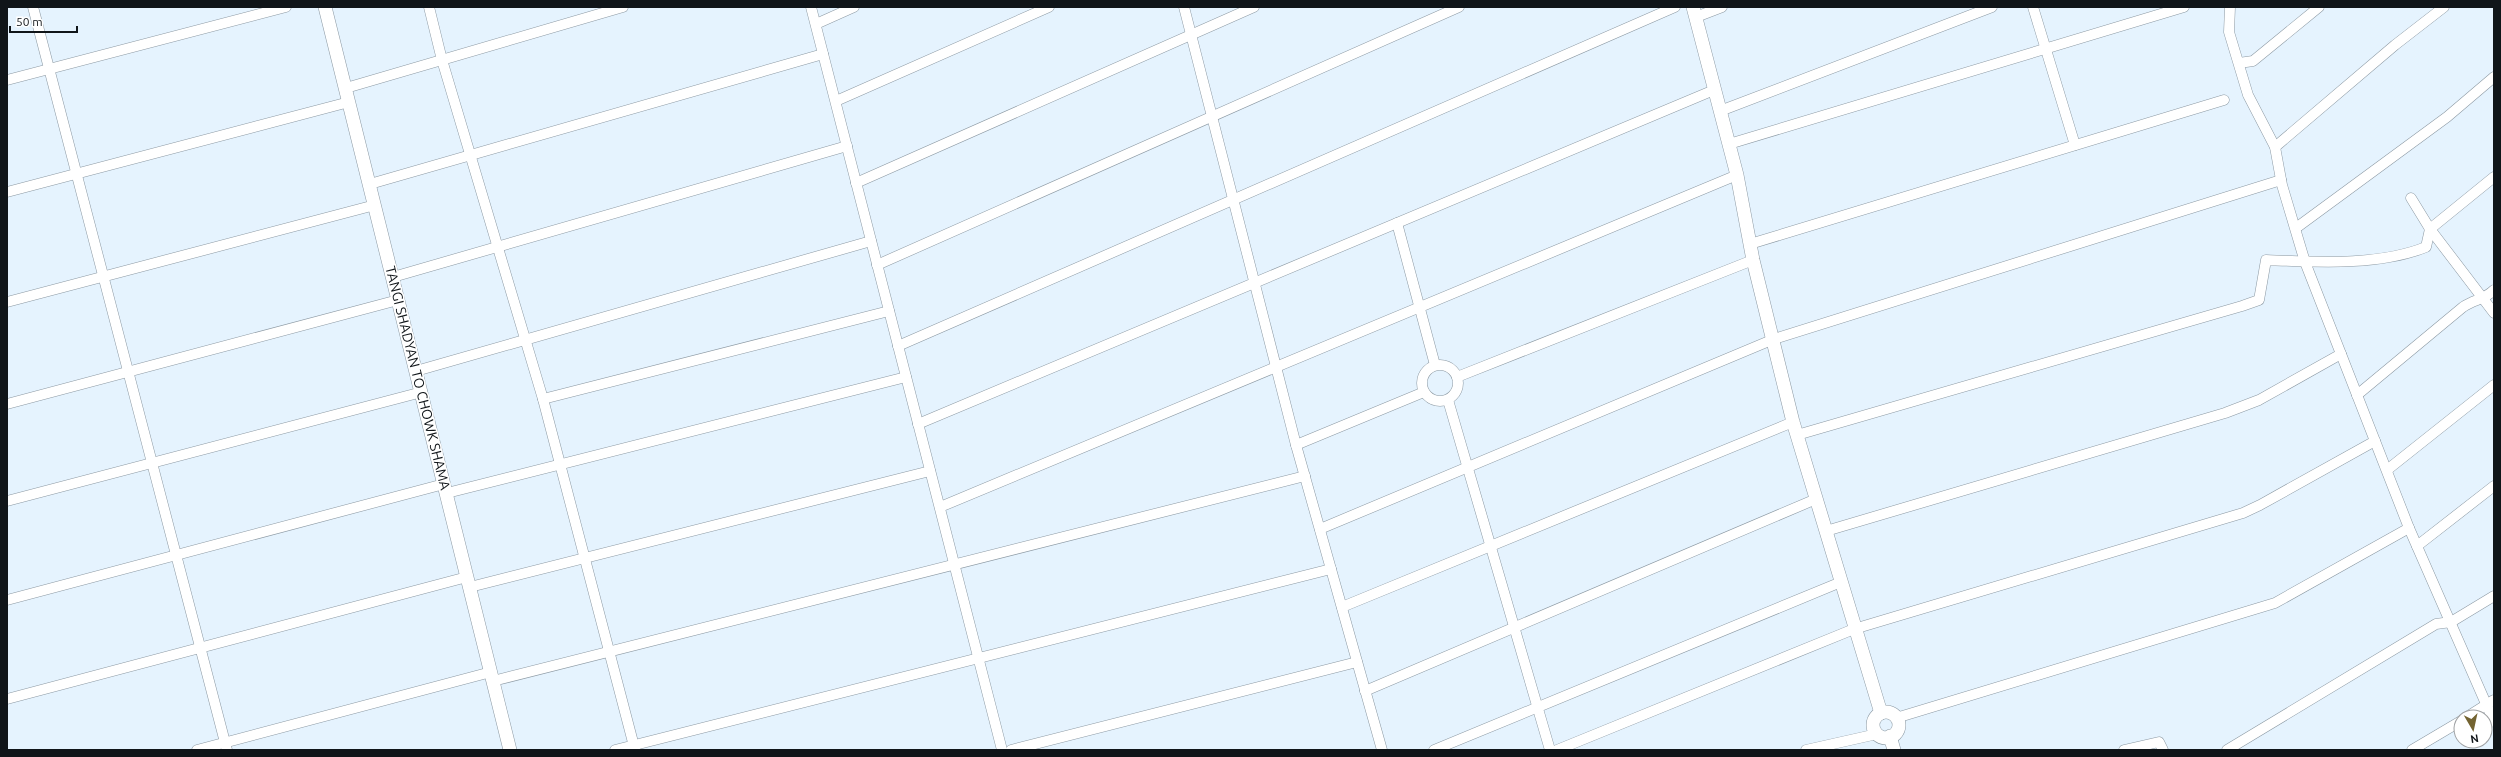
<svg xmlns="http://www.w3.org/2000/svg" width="2501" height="757" viewBox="0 0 2501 757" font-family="Ubuntu,sans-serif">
	<rect width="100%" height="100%" fill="#e5f3fe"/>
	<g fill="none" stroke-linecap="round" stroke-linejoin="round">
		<g stroke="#8c99a3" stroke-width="11">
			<g id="minor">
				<polyline points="33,7 227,750"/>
				<polyline points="429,7 442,60 543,399 635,750"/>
				<polyline points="811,7 1002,750"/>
				<polyline points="1184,7 1296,445 1382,750"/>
				<polyline points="2033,7 2075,145"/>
				<polyline points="1696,17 1722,7"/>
				<polyline points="816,24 854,7"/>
				<polyline points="2239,63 2253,61 2319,7"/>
				<polyline points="7,80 286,7"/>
				<polyline points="346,88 623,7"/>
				<polyline points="836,101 1049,7"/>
				<polyline points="1720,111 1992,7"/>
				<polyline points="1729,144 2184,7"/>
				<polyline points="2275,147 2395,45 2444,7"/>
				<polyline points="856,183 1254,7"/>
				<polyline points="370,184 823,54"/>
				<polyline points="7,192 349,102"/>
				<polyline points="2411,198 2430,229 2494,313"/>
				<polyline points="1397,223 1435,365"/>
				<polyline points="2296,228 2447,117 2494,77"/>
				<polyline points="1750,244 2224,100"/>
				<polyline points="877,265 1459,7"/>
				<polyline points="393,277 847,146"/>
				<polyline points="7,302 375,205"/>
				<polyline points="898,346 1675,7"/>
				<polyline points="2341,354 2409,528 2494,722"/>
				<circle cx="1440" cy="383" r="18"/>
				<polyline points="416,371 871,241"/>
				<polyline points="1457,377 1753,260"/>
				<path d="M2357,395l106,-88c12,-8 21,-7 31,-17"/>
				<polyline points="543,399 889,311"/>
				<polyline points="1448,400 1550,750"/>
				<polyline points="7,404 398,300"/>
				<polyline points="918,424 1714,90"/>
				<path d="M1797,435l445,-129 17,-6 7,-40c51,2 113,6 160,-13l4,-18 64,-52"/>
				<polyline points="1296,445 1424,392"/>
				<polyline points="2387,470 2494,385"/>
				<polyline points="447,493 906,377"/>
				<polyline points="7,501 422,392"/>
				<polyline points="940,507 1737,175"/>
				<polyline points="1320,529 1774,339 2281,180"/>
				<polyline points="1826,531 2225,413 2259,400 2341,354 2305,262 2282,185 2275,147 2248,95 2229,32 2230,7"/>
				<polyline points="2417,546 2494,486"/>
				<polyline points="470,587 930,471"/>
				<polyline points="7,600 444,484"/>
				<polyline points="1342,607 1793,422"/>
				<polyline points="493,681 1305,476"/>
				<polyline points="1365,691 1816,499"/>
				<polyline points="7,699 467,577"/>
				<polyline points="2467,717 2494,700"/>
				<polyline points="1896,718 2275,603 2409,528"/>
				<polyline points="197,750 491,672"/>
				<polyline points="615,750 1331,569"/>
				<polyline points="1011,750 1357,662"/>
				<polyline points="1434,750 1841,582"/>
				<polyline points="1557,750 1854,629 2243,513 2260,505 2375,441"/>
				<polyline points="1806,750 1877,734"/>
				<polyline points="2124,750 2159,742 2163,750"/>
				<polyline points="2227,750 2436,624 2451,622 2494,596"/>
				<polyline points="2412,750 2461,721"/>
			</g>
		</g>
		<g stroke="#8c99a3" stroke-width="14">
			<g id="major">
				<polyline points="325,7 510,750"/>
				<polyline points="1693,7 1737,175 1753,260 1793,422 1881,713"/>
				<circle cx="1886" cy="725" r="13"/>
				<polyline points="1890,736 1894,750"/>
			</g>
		</g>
		<use href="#minor" stroke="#fff" stroke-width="10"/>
		<use href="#major" stroke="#fff" stroke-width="13"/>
	</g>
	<g text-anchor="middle" stroke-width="3" stroke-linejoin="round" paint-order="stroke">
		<g font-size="14" fill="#101519" stroke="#fff">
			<text transform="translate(418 378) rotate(76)" y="5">TANGI SHADYAN TO CHOWK SHAMA</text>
		</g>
	</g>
	<rect width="2501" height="757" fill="none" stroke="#101519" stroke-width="16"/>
	<g transform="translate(2473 729) rotate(171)"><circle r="19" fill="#ffffff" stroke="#9fa1a3"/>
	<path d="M0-3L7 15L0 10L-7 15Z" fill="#736331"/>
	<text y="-6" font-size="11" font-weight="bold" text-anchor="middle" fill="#101519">N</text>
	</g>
	<path d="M10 26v6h67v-6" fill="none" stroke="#101519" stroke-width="2"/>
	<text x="16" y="26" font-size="12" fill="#101519" stroke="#ffffff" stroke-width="3" paint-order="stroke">50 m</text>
</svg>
